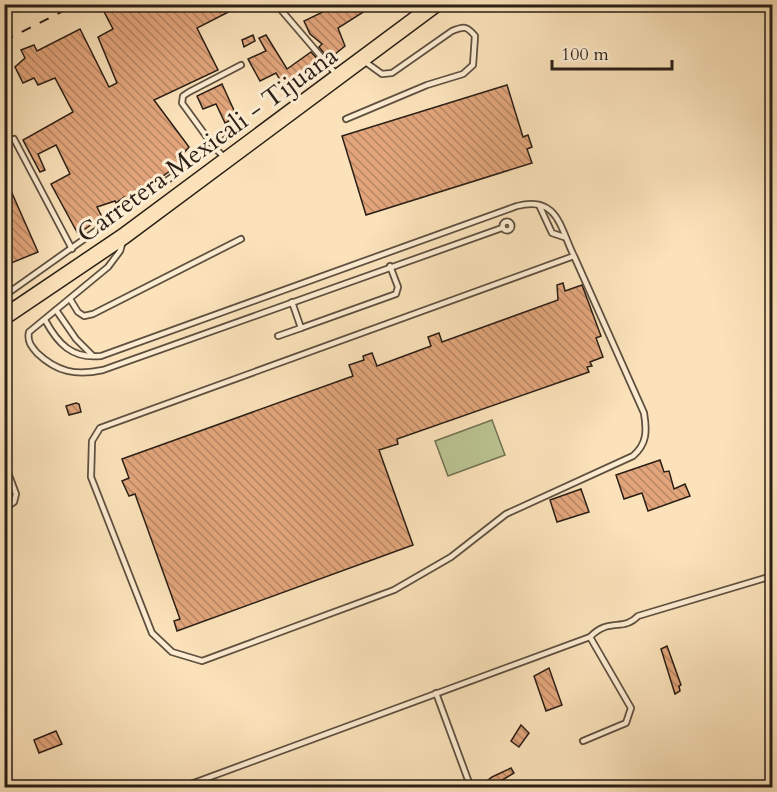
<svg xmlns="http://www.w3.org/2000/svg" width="777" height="792" viewBox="0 0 777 792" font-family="Cardo,serif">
	<defs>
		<pattern id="building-back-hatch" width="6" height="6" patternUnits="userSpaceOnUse" patternTransform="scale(1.5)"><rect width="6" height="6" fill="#e2a57b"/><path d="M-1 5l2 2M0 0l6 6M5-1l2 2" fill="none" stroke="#b78664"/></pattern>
	</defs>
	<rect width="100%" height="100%" fill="#fbe2ba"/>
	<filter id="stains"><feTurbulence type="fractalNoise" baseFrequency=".00333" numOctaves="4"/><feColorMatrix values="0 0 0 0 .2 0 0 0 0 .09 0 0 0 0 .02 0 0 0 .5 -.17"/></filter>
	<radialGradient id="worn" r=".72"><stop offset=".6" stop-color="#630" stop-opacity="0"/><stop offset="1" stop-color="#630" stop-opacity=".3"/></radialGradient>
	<polygon fill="#bbc492" stroke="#727254" stroke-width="1.5" points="492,420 505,455 448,476 435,441"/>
	<g fill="url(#building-back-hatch)" stroke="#2a1f16" stroke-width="1.5">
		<polygon points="100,4 244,4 197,28 218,70 154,100 189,147 182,155 185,160 127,202 124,197 116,203 115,201 97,207 102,217 78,234 51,184 70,174 56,145 38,154 45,170 40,172 23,140 73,112 55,78 38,85 34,78 23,83 15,67 25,58 21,50 34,45 37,51 80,29 109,87 117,83 98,37 113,29"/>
		<polygon points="339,4 376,4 338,28 345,46 329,59 319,47 322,44 310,34 304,21"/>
		<polygon points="253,35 255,41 244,47 242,40"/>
		<polygon points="266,35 287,69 311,52 322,64 293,85 284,87 276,73 260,81 248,59 266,51 259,38"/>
		<polygon points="222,84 237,117 225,123 216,104 203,109 197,96"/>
		<polygon points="507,85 523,137 528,135 532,147 527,149 532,163 366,215 342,136"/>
		<polygon points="4,175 38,252 4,266"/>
		<polygon points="563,283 565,291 582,285 601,336 596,338 603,357 590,362 592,366 587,367 589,372 397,439 398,444 379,450 413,545 177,631 174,621 180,619 135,494 129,496 122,481 129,478 122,459 353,376 349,365 364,360 363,356 372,353 377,366 431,346 428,337 439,333 442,342 558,300 557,285"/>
		<polygon points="76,403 79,404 81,412 69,415 66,406"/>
		<polygon points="660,460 664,472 669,471 674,489 685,484 690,496 648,511 642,493 624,499 616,475"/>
		<polygon points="581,489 589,512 557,522 550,500"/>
		<polygon points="667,646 681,685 679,686 680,691 675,694 661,649"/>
		<polygon points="549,668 562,705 546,711 534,676"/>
		<polygon points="521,725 529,733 519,747 511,741"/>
		<polygon points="56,731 62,744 39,753 34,740"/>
		<polygon points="511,768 514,773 497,783 496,788 478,788 492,777"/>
	</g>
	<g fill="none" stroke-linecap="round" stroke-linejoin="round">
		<g stroke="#5e503f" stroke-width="8">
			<g id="service">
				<polyline points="276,4 336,74"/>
				<polyline points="241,65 189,92 183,96 182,103 214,147 245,126"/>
				<path d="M346,119l81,-34 36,-11 10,-9 2,-29c-8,-10 -11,-10 -23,-5l-60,42 -10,1 -18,-13"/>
				<polyline points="14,139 72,249"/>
				<polyline points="539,205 552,233 564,237"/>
				<circle cx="507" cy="226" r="4.5"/>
				<path d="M123,241l-3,10 -12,16 -79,65c-2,9 2,14 8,21 20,19 39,23 66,17l399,-142"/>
				<polyline points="4,296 214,147 225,158"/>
				<polyline points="70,299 78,312 84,316 93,314 241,239"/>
				<polyline points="292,302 301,328 396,294 398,287 390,266"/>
				<polyline points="56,310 76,339 93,356"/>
				<path d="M45,320c13,24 27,39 56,36l416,-150c41,-11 43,22 57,50l70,157c3,18 3,31 -11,43l-127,58 -55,43 -57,33 -192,71 -30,-9 -20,-19 -61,-156 1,-36 8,-13 474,-172"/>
				<polyline points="278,336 301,328"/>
				<polyline points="4,462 16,494 14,502 4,509"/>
				<polyline points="436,693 471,788"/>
				<polyline points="583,741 626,723 631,708 590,637"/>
				<path d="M180,788l410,-151c19,-20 33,-5 48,-21l134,-40"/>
			</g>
		</g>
		<g stroke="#2a1f16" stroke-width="18">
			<polyline id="primary" points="4,317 124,236 436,4"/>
		</g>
		<use href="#service" stroke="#fcecd2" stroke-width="4.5"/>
		<use href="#primary" stroke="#fbe2ba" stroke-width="15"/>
		<polyline stroke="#2a1f16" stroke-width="2" stroke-dasharray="10 10" stroke-linecap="butt" points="4,41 77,4"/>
	</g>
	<g text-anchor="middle" stroke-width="6" stroke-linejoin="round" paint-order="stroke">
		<g font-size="26" fill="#2a1f16" stroke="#fcecd2">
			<text transform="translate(207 144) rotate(-36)" y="9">Carretera Mexicali - Tijuana</text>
		</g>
	</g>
	<rect width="777" height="792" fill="none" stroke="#fbe2ba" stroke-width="24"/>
	<rect x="6" y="6" width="765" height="780" fill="none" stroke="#2a1f16" stroke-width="3"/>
	<rect x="12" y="12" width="753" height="768" fill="none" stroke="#2a1f16" stroke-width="1.5"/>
	<path d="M552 60v9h120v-9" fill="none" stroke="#2a1f16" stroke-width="3"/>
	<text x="561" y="60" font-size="18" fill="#2a1f16" stroke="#fcecd2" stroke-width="4.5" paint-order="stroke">100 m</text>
	<rect width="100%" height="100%" filter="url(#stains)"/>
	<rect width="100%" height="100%" fill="url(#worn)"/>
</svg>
